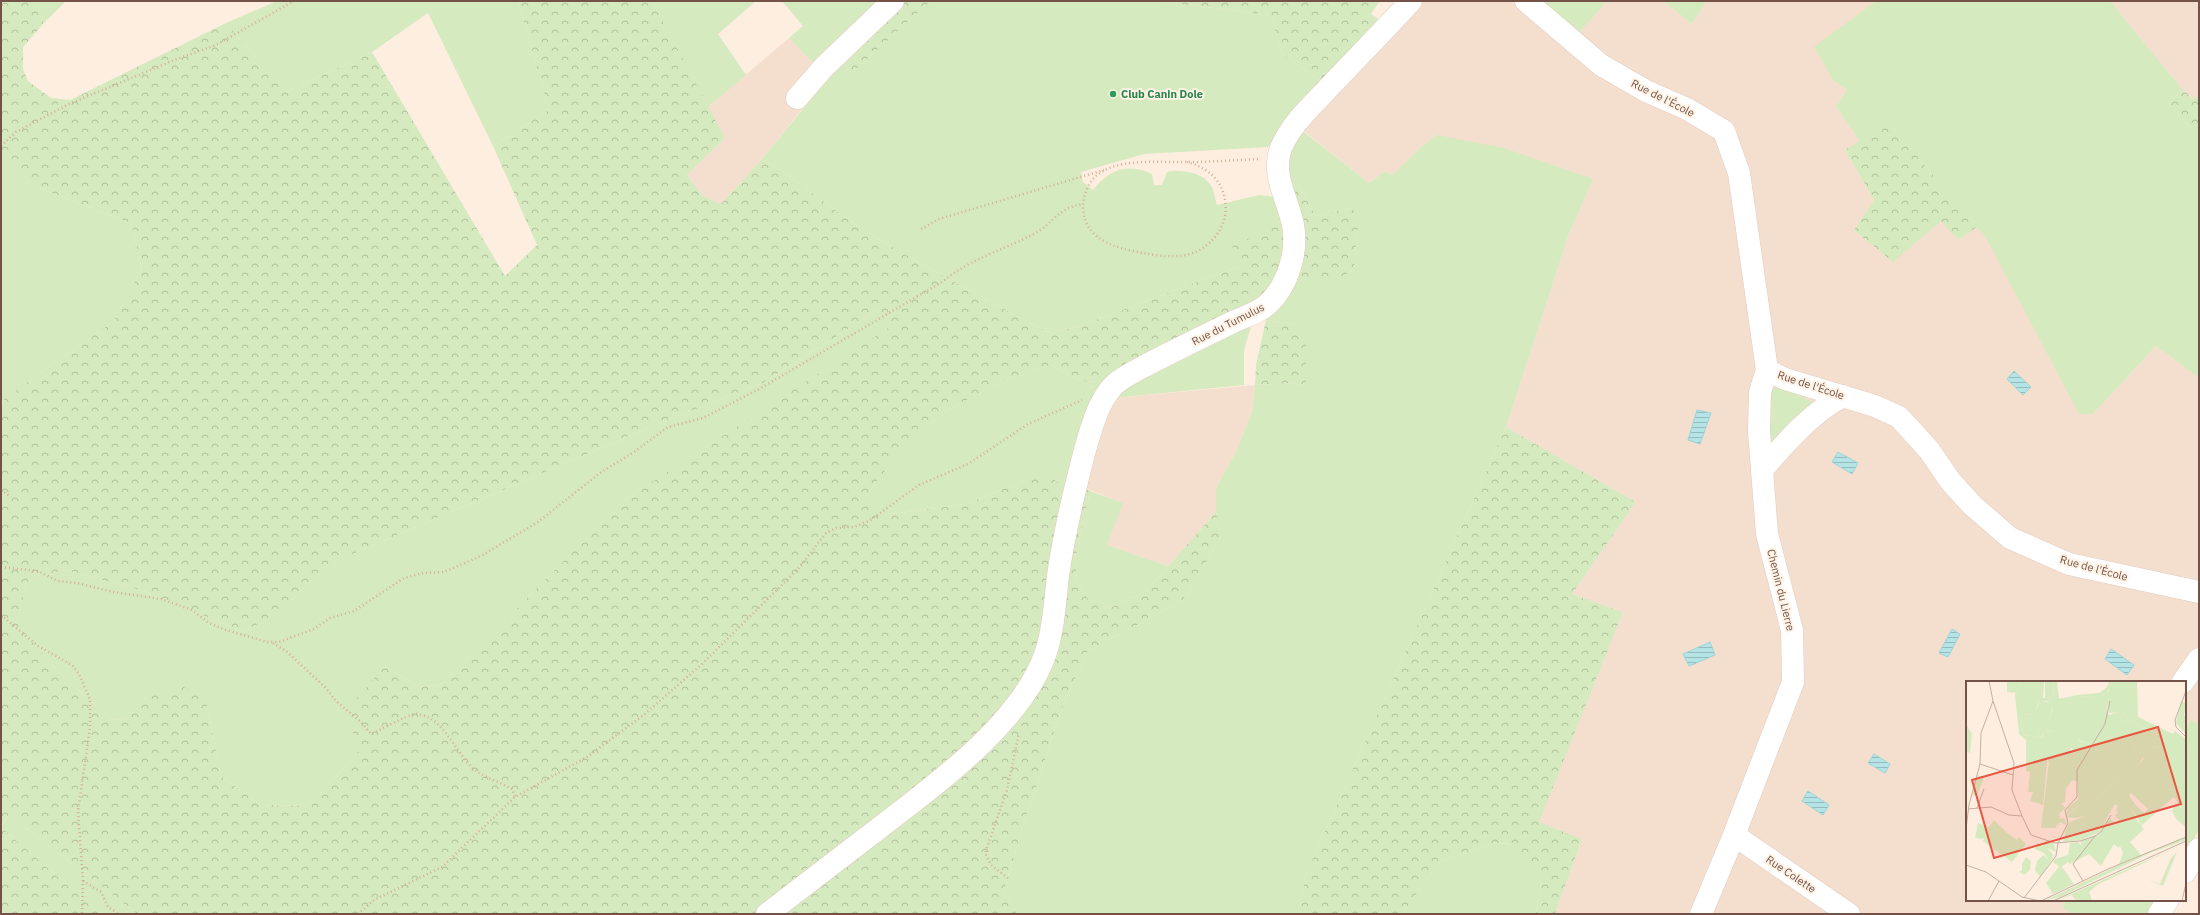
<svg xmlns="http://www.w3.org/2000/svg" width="2200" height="915" viewBox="0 0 2200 915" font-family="'IBM Plex Sans',sans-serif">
	<defs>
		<pattern id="forest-crowns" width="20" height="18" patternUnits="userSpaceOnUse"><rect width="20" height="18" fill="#d5eabe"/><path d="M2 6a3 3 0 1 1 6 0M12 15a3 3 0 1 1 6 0" fill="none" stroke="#b1c09c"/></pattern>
		<pattern id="water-rules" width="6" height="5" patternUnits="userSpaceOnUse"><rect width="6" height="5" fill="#b4e4e6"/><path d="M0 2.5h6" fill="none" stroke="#97bbbc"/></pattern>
	</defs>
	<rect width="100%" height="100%" fill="#fdeee0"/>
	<g fill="#f4dfce">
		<polygon points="1398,1 1542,1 1580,32 1607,1 1663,1 1692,24 1707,1 1876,1 1815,48 1833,80 1847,90 1836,106 1860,142 1845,150 1874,200 1854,230 1893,261 1941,220 1958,240 1977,227 1986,238 2093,414 2156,346 2199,378 2199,725 2191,720 2185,728 2185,682 1967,682 1967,900 2066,900 2062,907 2071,914 1555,914 1582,839 1538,822 1623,612 1572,594 1636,502 1506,427 1569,234 1593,179 1421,147 1392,175 1385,171 1369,183 1290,120"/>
		<polygon points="2110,1 2199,1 2199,96 2193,99 2182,89"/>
		<polygon points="789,38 827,78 762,159 721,204 703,196 687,175 725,138 708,107"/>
		<polygon points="1255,385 1252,412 1235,454 1216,488 1216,512 1168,566 1107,545 1122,503 1083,487 1113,398"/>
	</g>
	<g fill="#d5eabe">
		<polygon points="32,1 66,1 44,23"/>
		<polygon points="277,1 518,1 549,110 493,146 428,13 372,52 286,92 226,23"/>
		<polygon points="652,1 756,1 718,34 746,75 708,107"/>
		<polygon points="782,1 884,1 816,66 789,38 803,26"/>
		<path d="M931,1h225l115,14 11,39 43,30 -57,63 -124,7 -63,18 2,10 10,8c17,-21 34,-27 59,-16l2,11h8l5,-13c12,-3 36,0 43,12 4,5 5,15 7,21l42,-10 18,2 8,25 -45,44 -163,61 -28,6c-61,-33 -123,-65 -182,-101 -37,-23 -68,-52 -105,-73l81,-99 9,13z"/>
		<polygon points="1542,1 1607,1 1580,32"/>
		<polygon points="1663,1 1707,1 1692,24"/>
		<polygon points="1876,1 2110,1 2182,89 2169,104 2199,137 2199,378 2156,346 2093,414 2079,414 1986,238 1889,123 1860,142 1836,106 1847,90 1833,80 1814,47"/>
		<polygon points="1299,128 1369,183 1385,171 1392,175 1421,147 1437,135 1504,148 1593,179 1569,234 1506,427 1306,874 1298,914 1017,914 1004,890 1021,833 1063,705 1088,651 1182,601 1221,538 1216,512 1216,488 1235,454 1252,412 1255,385 1292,383 1306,386 1294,325 1266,320 1289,280 1296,282 1307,278 1339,278 1354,270 1357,231 1350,208 1316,216 1294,178 1285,186 1284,162"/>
		<polygon points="1,152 16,162 31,185 131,223 142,268 114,321 4,399 1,409"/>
		<polygon points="878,310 894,325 624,500 441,685 417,686 385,666 361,748 310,806 260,805 221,776 206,701 148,694 129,718 112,720 60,674 17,623 27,582 64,570 141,590 242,631 274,617 329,564 667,420 763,383"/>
		<polygon points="1253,320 1244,350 1244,385 1113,398 1124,385"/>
		<polygon points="1051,365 1081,381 1104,382 1055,563 1027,479 966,504 892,514 874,509 867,494 892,462 946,411 1001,382"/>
		<polygon points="1782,387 1816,404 1771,452 1764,426 1772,389"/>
		<polygon points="1090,491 1123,503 1107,545 1168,566 1146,591 1112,607 1088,599 1077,581 1075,560"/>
		<polygon points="2191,720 2199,725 2199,830 2185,854 2185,728"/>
		<polygon points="9,815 137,914 100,914 1,827"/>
		<polygon points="1515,843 1541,881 1536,914 1403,914 1438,863 1490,844"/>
		<polygon points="2066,900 2158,900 2150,914 2071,914 2062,907"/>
	</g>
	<g fill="url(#forest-crowns)" fill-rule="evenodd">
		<path d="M1,1h31l12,22 -21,24v22l5,12 23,17 19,2 156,-77 60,69 86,-40 133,224 32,-31 -44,-99 56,-36 -31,-109h134l73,137 -38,37 16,21 18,8 41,-45c37,21 68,50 105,73 59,36 121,68 182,101l28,-6 163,-61 -8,-20 53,-24 2,28 -23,51 -160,81 -23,-1 -30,-16 -50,17 -55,29 -54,51 -25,32 7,14 18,6 74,-10 61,-25 21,-3 14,9 -11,76 32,-74 7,4 -15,69 2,21 11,18 24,8 34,-16 70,-79 5,26 -39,63 -94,50 -25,54 -42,128 -17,57 13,24h-880l-128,-99 -8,11v-417l3,-10 110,-78 28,-53 -11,-45 -100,-38 -15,-23 -15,-10zM878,310l15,15 -269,175 -183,185 -24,1 -32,-20 -42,48 18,34 -51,58 -50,-1 -39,-29 -15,-75 -22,-14 -36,7 -19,24 -17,2 -52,-46 -43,-51 10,-41 37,-12 77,20 101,41 32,-14 55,-53 338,-144 96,-37z"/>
		<polygon points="900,1 931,1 852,73 843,60"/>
		<polygon points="1156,1 1380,1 1371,14 1381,21 1325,84 1282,54 1271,15"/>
		<polygon points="2182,89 2193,99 2199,96 2199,137 2169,104"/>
		<polygon points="1889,123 1977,227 1958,240 1941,221 1893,262 1854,230 1874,200 1845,150"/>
		<polygon points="1294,178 1316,216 1350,208 1363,217 1357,231 1354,270 1339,278 1307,278 1296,282 1289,280 1285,186"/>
		<polygon points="1266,320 1294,325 1306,332 1306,386 1292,383 1255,385 1256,365"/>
		<polygon points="1506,427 1636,502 1572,594 1623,612 1539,822 1582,839 1555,914 1536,914 1541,881 1514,843 1490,844 1438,863 1403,914 1298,914 1306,874"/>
		<polygon points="1,827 100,914 4,914 1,911"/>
	</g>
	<g fill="url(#water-rules)" stroke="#9ad5d8">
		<polygon points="2014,371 2031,387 2023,395 2007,379"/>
		<polygon points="1697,410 1711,413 1700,444 1688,440"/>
		<polygon points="1838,452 1858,463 1852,474 1832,462"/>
		<polygon points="1952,629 1960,634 1948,657 1939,653"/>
		<polygon points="1710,642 1715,655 1689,666 1683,654"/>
		<polygon points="2111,649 2134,665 2127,675 2105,659"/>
		<polygon points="1874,754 1890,764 1885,773 1868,763"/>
		<polygon points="1808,791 1829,805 1823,815 1802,801"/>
	</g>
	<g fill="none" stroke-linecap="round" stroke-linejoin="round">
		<g stroke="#e3cbbf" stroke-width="23">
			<g id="minor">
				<polyline points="1526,1 1601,65 1646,91 1687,109 1724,131 1739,173 1767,370 1785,379 1875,406 1899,417 1929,450 1951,482 1972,505 2010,538 2069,564 2199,592"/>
				<polyline points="797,98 824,67 893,1"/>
				<path d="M1762,470c23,-27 49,-57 81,-74"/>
				<polyline points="2183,682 2199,659"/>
				<polyline points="1734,835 1849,914"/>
				<polyline points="2185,872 2199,849"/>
				<path d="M767,914c37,-28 74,-57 111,-85 57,-44 145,-107 168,-177 8,-25 9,-51 12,-76 6,-43 16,-84 27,-126 6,-21 13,-48 28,-64 7,-7 17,-12 26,-17 30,-16 61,-31 92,-46 12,-6 28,-10 38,-20 19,-18 29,-52 24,-78 -5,-26 -22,-50 -12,-77 10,-25 35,-46 53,-66 26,-27 52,-54 77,-81"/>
				<polyline points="1701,914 1734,835 1793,682 1792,630 1767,534 1759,431 1760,392 1767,370"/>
				<polyline points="2159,914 2168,900"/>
			</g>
		</g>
		<g stroke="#d7ac9a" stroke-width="2.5" stroke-dasharray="1 3" stroke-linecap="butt">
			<polyline points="1,146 16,132 69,104 177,59 216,45 294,1"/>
			<path d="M1187,162c19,5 35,17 38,38 5,28 -18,54 -46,56 -12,1 -25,-1 -36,-3 -27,-5 -58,-12 -60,-45 0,-10 3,-20 9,-28 20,-24 68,-17 96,-18 24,0 48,-2 72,-3"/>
			<polyline points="921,229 939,219 1104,170"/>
			<polyline points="1,490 11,497"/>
			<path d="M1,567l37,4 20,10 19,2 36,9 48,7 31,11 17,13 14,6 44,13h12l35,-13 16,-11 24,-7 50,-33 19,-5 21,-1 37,-16 57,-34 62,-49 34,-21 34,-25 35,-9 58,-30 181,-106c28,-23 61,-32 92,-48 20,-11 23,-26 49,-30"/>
			<polyline points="1,615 38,646 72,665 79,674 90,699 90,728 78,811 83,881 82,914"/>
			<path d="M273,643l13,8 39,36 11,14 25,21 10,12c9,-4 38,-20 44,-20 28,0 41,41 59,55 11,9 26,13 38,20l3,8"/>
			<polyline points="1008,878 991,865 985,853 1007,790 1019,733"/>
			<polyline points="83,881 101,892 108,907 119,914"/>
			<polyline points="358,914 374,900 442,867 515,797 587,757 645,714 702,664 798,569 826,533 836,528 854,527 869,521 919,485 968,464 1028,424 1082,400"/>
		</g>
		<use href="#minor" stroke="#fff" stroke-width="22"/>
	</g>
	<circle fill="#2e9e5b" stroke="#fff3e6" stroke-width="1.5" cx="1113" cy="94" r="4"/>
	<g text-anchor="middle" stroke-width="4" stroke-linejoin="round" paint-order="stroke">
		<g font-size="11" font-weight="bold" fill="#27864d" stroke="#fff3e6" text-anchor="start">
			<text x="1121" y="98">Club Canin Dole</text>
		</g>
		<g font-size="11" fill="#745247" stroke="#fff3e6">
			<text transform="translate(1663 98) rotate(27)" y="4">Rue de l'École</text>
			<text transform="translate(1228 324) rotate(-27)" y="4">Rue du Tumulus</text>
			<text transform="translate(1811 385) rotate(18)" y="4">Rue de l'École</text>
			<text transform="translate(2094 568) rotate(15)" y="4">Rue de l'École</text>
			<text transform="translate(1781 590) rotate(76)" y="4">Chemin du Lierre</text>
			<text transform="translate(1791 874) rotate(34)" y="4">Rue Colette</text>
		</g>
	</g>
	<g transform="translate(1966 681)">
		<rect width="220" height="220" fill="#fdeee0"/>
		<path d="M41,0h13l-2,12 -11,-1zM71,0h7l-1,17h2v-17h9l-1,17 -10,3 2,1 35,-6 17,2 12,-14 2,2 -4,6 2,10 -16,40 -3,2 -11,-4 -9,9 4,4 -1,22 -7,7 -1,20 -4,1 4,5 -6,6 1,5 4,-1 3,7 -7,-3 -5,6h-14l8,-66 -6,-11 -5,15 -6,3 -4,-6v-24l14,-1 2,-7 9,1 -8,-4v-5l8,-1v-17l-4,14 -5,2 -7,16 -14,-2 -2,-21 16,1 2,-14 -3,9 -3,-1v-23zM153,31h5l4,7 32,16 -39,-16 -2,6 -10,-10zM173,61l20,6 5,4v3l-22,3 -3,6 -42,34 19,-21 11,-20h5l3,-14zM219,67l1,1v78l-9,-7 -5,-9 4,-8 6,6 -2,-17 -16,-4 -2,-3 8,-19zM11,94l7,2 -7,19 -5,-1zM112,101l4,6 13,-5 -5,9 -7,7h-5zM118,120l28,8 -14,24 -26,1 -6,-5 4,-7 15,-6 -10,2 -9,-1zM188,122l7,5 -20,18 3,3 -14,13 11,13 -22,9 4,-11 -3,-7 -2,2 -4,-4 -13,22 -8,-8 7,-24 10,-16 6,6 3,-5 -4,-3 3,-4 11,12 5,-4 7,4 -10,-16 4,-4 9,9zM28,139l12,12 11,8 2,-3 7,7 -14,18 -29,-21 2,-4 -3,2 -7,-1 3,-15 11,4zM220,156v3l-36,13 -90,44 -16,4 75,-36zM80,159l8,4 2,8 -8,-4 5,7 -3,7 -6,-9 -9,-4 2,-6 6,3zM220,162l-89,42 -8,7 3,9h-16l-4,-6 -16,6zM96,186l12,17 -21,10 -7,-11 12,-15z" fill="#d5eabe"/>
		<path d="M54,0h17l-4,5 1,23 2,1 5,-10v12l-4,3 -16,-1 2,21 14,2 7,-16 5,-2 5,-15 -1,19h-8v5l8,4 -9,-1 -4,10 -12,-1v23l4,6 6,-3 5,-15 5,1 -5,53 -13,-4 3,-9h-5l2,-20 -4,-1v-31l-7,-6 -4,-40 3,-1zM88,0h3l2,18 18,-4 22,-2 9,-6 -11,11 -17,-2 -20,5h-18l11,-3zM141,0h30l1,36 35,17 2,-3 11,8v8l-16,19 -8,19 2,3 16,4 3,-6 2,1 -2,23 -9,-13 -13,11 -7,-5 -6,6 -17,-16 -2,3 6,8 -4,4 9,18 -6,-5 -5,3 -13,-14 2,-4 -3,-2 -3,5 -28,-8 -18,15 2,-8 10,-9 8,-3 9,-13 -15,6 -2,-7 -6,-2 -7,10 1,-8 6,-7 1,-5 1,-17 -5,-9 4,-5 17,5 3,-2 14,-40 1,12 9,4 1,7 3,-6 39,16 -32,-16 -4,-7 -15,1 -2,-20 4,-7zM173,61l7,8 8,-4 5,2 5,4v3l-19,2 -6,7 -42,34 19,-21 11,-20h5l3,-14zM215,21h5l-2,14h2v18l-10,-11zM0,43l6,10 -2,19 -4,-2zM141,138l-6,13 -21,8 -17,2 3,-13 7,5 25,-1zM134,153l2,3 -9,21 -4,-4 -19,10 -2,-2 -9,7 -1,-4 -5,-2 2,-4 13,-4 2,-12 8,-1 3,3v-4zM211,171l-14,34 -16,-7 13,5 11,-26zM89,173v1l-15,22 -5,-7 2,-9 6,-6 7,6zM60,176l5,4 -1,9 -6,5 -4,-3 -7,5 9,-7v-6z" fill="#d5eabe" fill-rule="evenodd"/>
		<path fill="none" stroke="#c6b0a3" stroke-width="1" d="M220,10l-11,29 1,7 10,10M27,20l21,62 -2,27 10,26M14,83l33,11M11,127l7,-19M2,128l23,-2 18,8 13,1 9,19 24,8 25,-2 15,-5 -22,28 10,17M0,148l3,-24 11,-41 1,-31 12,-32 -4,-20M129,155l6,-4 10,-17M0,184l20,7 36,25 18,4M58,217l32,-42 2,-13 10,-20 -3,-13 12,-13v-27l28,-46 5,-23M22,220l11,-20M75,220l67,-32 78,-32M87,220l133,-60M216,220l4,-18"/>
		<path fill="#ea5541" fill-opacity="0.15" stroke="#ea5541" stroke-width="2" d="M192,46l23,77 -187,54 -22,-78z"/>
		<rect width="220" height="220" fill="none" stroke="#745247" stroke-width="2"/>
	</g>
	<rect width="2200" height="915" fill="none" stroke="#745247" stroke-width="4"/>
</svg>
